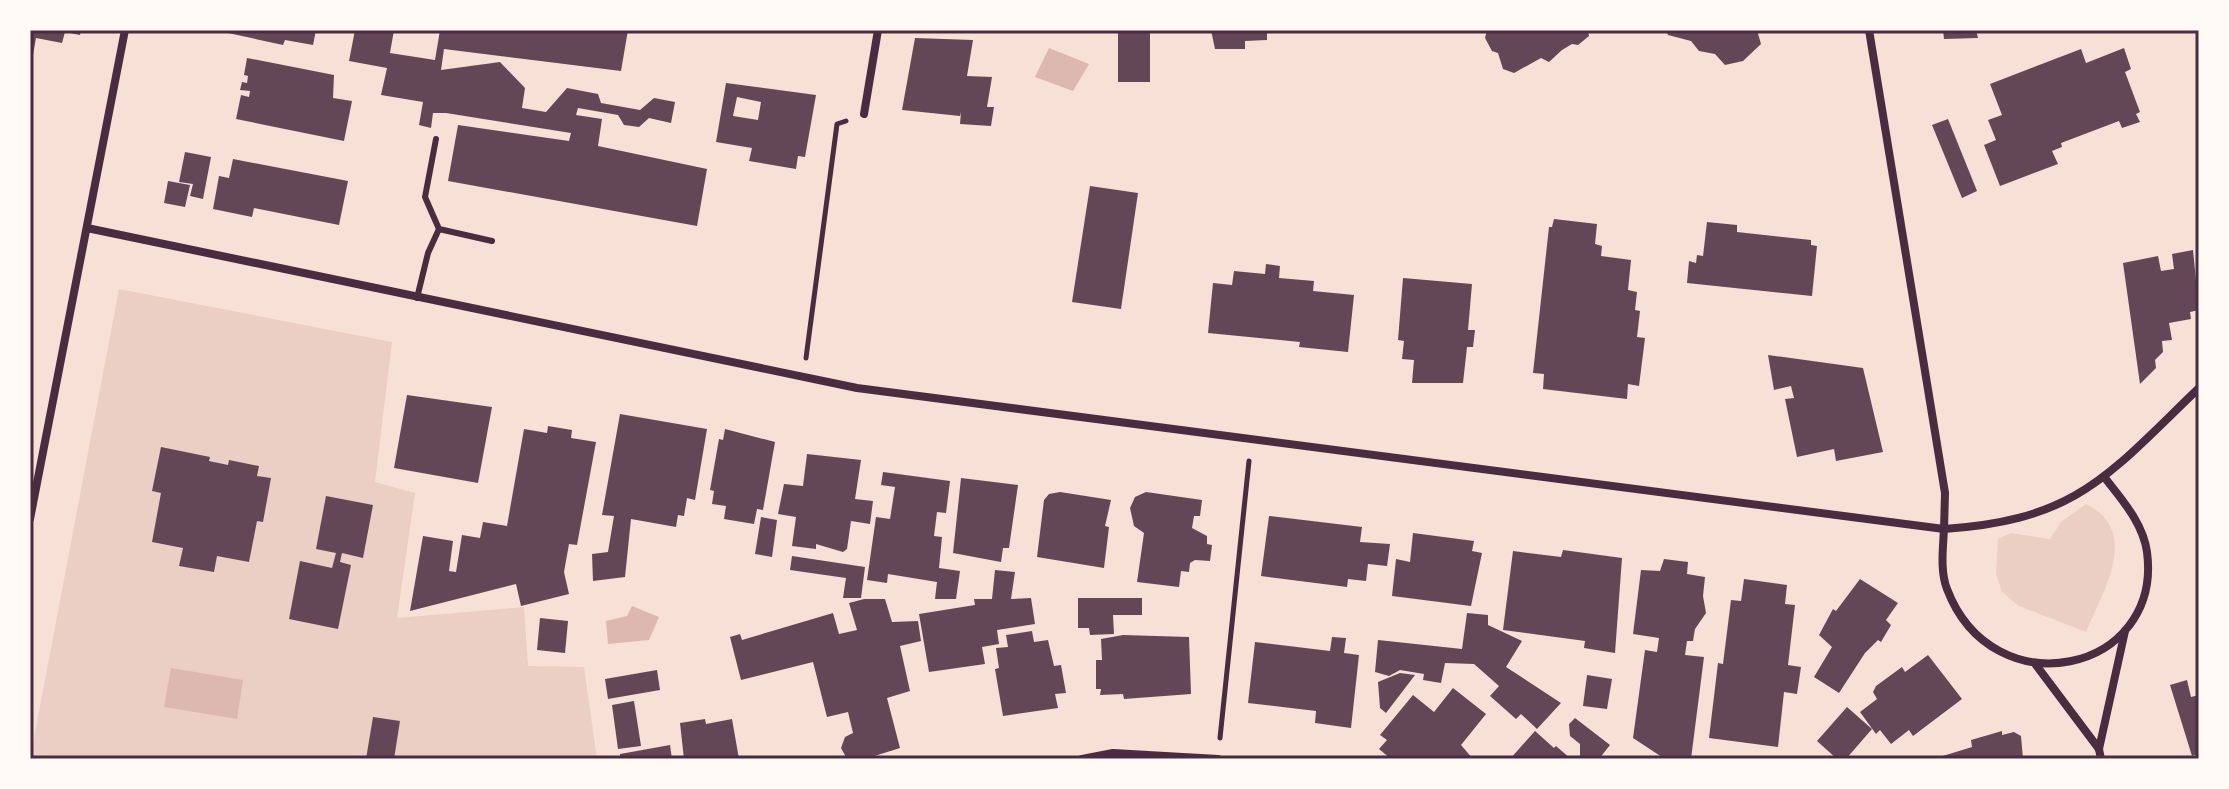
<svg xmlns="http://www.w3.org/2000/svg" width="2229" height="789" viewBox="0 0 2229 789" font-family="'Asap Condensed',sans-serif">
	<rect width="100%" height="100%" fill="#f7e1d7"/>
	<g fill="#ebcfc5">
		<polygon points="119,289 392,342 375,482 415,493 397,618 524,607 528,666 584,667 597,759 30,759"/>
		<path d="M2086,504c56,27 16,89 0,128l-67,-26 -17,-14 -6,-18 2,-35 13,-6 39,6 11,-17z"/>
	</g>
	<g fill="#dcb8b0">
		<polygon points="1049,48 1089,64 1073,91 1035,77"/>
		<polygon points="632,606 659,617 649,640 608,644 606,621 627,616"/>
		<polygon points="171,668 243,680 237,719 164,707"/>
	</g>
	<g fill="#644757" fill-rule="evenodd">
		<polygon points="30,30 81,30 80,35 65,32 62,43 36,38 33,55"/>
		<polygon points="228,30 316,30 313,45 285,40 283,45 228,33"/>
		<polygon points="355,30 394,30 390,53 435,60 440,30 628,30 621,71 444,49 441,70 500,62 525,88 522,108 546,112 567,88 598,94 601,103 640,110 654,98 675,102 671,123 649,118 639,127 624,125 618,115 578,108 576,115 602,119 598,146 707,169 697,226 448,181 458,125 569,141 571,133 446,113 433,113 431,128 419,125 423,102 381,95 387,68 349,61"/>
		<rect x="1118" y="30" width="32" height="52"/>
		<polygon points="1211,30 1275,30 1275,32 1267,33 1267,40 1245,41 1245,49 1215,49"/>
		<polygon points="1487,30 1588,30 1589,36 1578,45 1572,44 1562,50 1549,62 1541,58 1514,73 1503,69 1498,53 1492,51 1485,38"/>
		<polygon points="1666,30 1757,30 1761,44 1743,61 1725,65 1715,54 1699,51 1691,41 1668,35"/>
		<polygon points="1943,30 1976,30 1978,38 1944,39"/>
		<polygon points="915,38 973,40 967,76 992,77 987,107 994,107 991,126 960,124 961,112 960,116 902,110"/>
		<polygon points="2124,48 2131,69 2125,72 2140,112 2136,114 2140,122 2122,128 2119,121 2061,143 2062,147 2052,151 2058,164 2000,186 1984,145 1996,140 1988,120 2002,115 1990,84 2081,49 2086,63"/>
		<polygon points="247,58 334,75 333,98 352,101 344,141 236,119 241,95 249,97 250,91 240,90 242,82 247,83 248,76 244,75"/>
		<path d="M726,83l90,12 -11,62 -7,-1 -2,13 -47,-8 3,-13 -36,-6zM737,97l24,5 -3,18 -25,-4z"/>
		<polygon points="1948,119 1977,191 1962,198 1932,125"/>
		<polygon points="185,152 211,157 203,199 190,196 193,184 179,182"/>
		<polygon points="233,159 348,181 339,225 254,208 252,217 213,209 219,176 229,178"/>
		<polygon points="168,181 190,185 185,207 164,203"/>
		<polygon points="1090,186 1138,193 1121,309 1072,302"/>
		<polygon points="1554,219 1597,224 1595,244 1602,246 1601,256 1631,260 1628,290 1637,292 1635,310 1640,311 1637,337 1645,338 1639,386 1628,384 1627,399 1543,389 1544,374 1533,373 1549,227 1552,227"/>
		<polygon points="1707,222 1737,225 1737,232 1811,240 1811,245 1817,246 1812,296 1687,283 1689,261 1696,263 1697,255 1703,256"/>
		<polygon points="2193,250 2199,310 2190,312 2191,319 2169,323 2172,340 2162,341 2163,352 2155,360 2156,368 2140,384 2123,263 2158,256 2161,271 2174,269 2172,254"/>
		<polygon points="1266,264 1280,266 1279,278 1314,281 1313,291 1354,295 1348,352 1299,347 1300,342 1208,333 1213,283 1232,285 1234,271 1265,274"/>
		<polygon points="1403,278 1472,284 1468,330 1475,330 1473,347 1467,347 1463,383 1412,383 1414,360 1402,359 1404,341 1398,340"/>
		<polygon points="1768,355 1863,368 1883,452 1836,461 1834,449 1797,457 1785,399 1794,398 1791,386 1774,390"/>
		<polygon points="407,395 492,407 478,483 394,468"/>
		<polygon points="620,414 707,429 695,500 687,498 684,516 678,515 676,527 631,519 625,577 593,581 592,554 608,552 614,516 602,515"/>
		<polygon points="548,426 572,430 571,438 596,442 577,545 569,544 564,572 569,594 521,606 516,584 410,611 423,536 453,541 449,571 456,572 462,535 480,538 483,522 507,526 524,429 547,433"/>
		<polygon points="725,429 775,442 763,510 757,509 754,524 724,519 726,506 712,504 714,491 710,490 719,439 723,440"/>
		<polygon points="161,447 210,457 209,461 228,465 229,460 259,466 257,476 271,478 263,522 257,521 249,562 217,556 214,572 179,566 183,548 152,542 161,493 152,491"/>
		<polygon points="807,454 861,460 855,499 873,501 870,524 851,521 847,549 843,552 816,544 816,549 792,546 796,517 778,514 784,484 803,486"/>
		<polygon points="883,472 950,481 946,513 937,512 934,536 942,537 939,568 960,571 956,599 935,599 937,582 888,574 887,583 867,580 876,517 890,519 895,487 881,485"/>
		<polygon points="961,478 1018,485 1009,548 1003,548 1001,562 953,553"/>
		<polygon points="1060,492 1111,500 1105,526 1109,527 1104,568 1037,557 1044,500 1049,494"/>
		<polygon points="1146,492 1202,500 1200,516 1194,516 1192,528 1207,536 1207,544 1212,545 1210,561 1195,560 1190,563 1189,572 1181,571 1179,587 1137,582 1144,533 1134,526 1130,508 1135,497"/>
		<polygon points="326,496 373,505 363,558 342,553 340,562 351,565 338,629 289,619 300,561 332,568 336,553 316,549"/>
		<polygon points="1269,516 1362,527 1360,542 1390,544 1387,566 1368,564 1366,581 1348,579 1347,587 1261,576"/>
		<polygon points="761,517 777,520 772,557 755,554"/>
		<polygon points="1413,533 1474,541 1472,551 1482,553 1471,606 1392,596 1396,559 1410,562"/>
		<polygon points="1563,550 1622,558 1615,653 1584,648 1585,641 1503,630 1513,551 1561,557"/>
		<polygon points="792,556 865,567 861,598 843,598 846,578 790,570"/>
		<polygon points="1664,559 1688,562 1687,574 1705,577 1703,596 1706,613 1695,629 1693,641 1687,641 1685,655 1704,657 1691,759 1665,759 1633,738 1645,650 1657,652 1659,638 1633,634 1641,570 1660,571"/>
		<polygon points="995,570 1015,572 1011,599 1031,598 1035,624 997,630 999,644 982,647 985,664 929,672 919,614 975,605 974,599 992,599"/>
		<polygon points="1744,579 1787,585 1785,604 1795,605 1788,665 1801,667 1797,694 1784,692 1778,747 1709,738 1718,663 1723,664 1731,600 1741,601"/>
		<polygon points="1860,579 1898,603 1886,620 1891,625 1881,642 1878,640 1865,653 1839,693 1814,677 1832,647 1819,635 1833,609 1836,611"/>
		<polygon points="1078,598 1142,598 1142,615 1113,615 1114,634 1090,635 1089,628 1078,628"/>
		<polygon points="864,599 885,599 892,622 918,621 921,641 900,646 910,691 887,698 900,748 865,759 847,759 841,748 845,737 853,733 848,712 827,717 813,662 741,680 730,637 740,634 742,640 833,613 839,634 857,630 849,603"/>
		<polygon points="1467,613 1488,615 1488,625 1522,641 1506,667 1561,703 1537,729 1521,714 1516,719 1490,696 1499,686 1474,664 1445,663 1441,683 1423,680 1424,674 1400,670 1389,676 1375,672 1378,640 1462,649"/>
		<polygon points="540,618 568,621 565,653 537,650"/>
		<polygon points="1032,631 1034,642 1048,640 1054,666 1061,665 1066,693 1055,694 1058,708 1003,716 995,669 999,668 996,648 1008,647 1006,635"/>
		<polygon points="1123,635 1189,637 1191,694 1124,699 1123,694 1100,695 1101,689 1096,689 1096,660 1102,660 1101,639"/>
		<polygon points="1332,637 1346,638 1344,653 1359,655 1351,728 1315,723 1316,711 1248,703 1255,642 1330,651"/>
		<polygon points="1928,655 1962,699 1913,736 1909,730 1891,744 1880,730 1876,734 1860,712 1877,699 1873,692 1876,686 1902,667 1905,672"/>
		<polygon points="657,670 660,690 608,699 605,679"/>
		<polygon points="1400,673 1415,675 1386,713 1380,708 1378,682"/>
		<polygon points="1587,675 1612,679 1607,709 1583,706"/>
		<polygon points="2187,680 2191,697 2199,695 2199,754 2192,756 2170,685"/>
		<polygon points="1453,688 1486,714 1461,745 1473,759 1391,759 1379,749 1387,740 1380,735 1413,695 1434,712"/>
		<polygon points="634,701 641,746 618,749 612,705"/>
		<polygon points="1847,707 1872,729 1846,759 1837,759 1817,741"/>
		<polygon points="373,717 400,721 394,759 366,759"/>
		<polygon points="1575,718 1610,745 1599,759 1580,758 1580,744 1570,736 1569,724"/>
		<polygon points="705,719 706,724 732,719 739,759 684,759 680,723"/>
		<polygon points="1535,731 1554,748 1556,746 1571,759 1510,759"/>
		<polygon points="2002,731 2002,735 2014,732 2021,736 2023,759 1933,759 1972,747 1971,740"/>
		<polygon points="670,745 672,759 620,759 620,754"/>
	</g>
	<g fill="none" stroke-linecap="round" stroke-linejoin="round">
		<g stroke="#4a2c40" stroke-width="5">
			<polyline points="806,358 837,124 846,121"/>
			<polyline points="1220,738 1249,461"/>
		</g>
		<g stroke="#4a2c40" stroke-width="6">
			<polyline points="436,139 425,197 439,229 492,241"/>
			<polyline points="417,298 428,253 439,229"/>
		</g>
		<g stroke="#4a2c40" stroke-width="8">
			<polyline points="864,114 878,30"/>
			<polyline points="87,228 857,388 1944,529 1945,493 1869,30"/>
			<path d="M2105,478c17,22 38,45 42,74 16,121 -154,158 -200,37 -7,-18 -4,-41 -3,-60 134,-9 164,-54 255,-141"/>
			<polyline points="30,519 125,30"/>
			<polyline points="2036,665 2099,749 2101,759"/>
			<polyline points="2099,749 2125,631"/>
			<polyline points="1082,759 1113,753 1218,759"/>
		</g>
	</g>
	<rect width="2229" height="789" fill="none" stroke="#fffaf5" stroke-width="64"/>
	<rect x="32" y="32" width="2165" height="725" fill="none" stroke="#4a2c40" stroke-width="3"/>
</svg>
